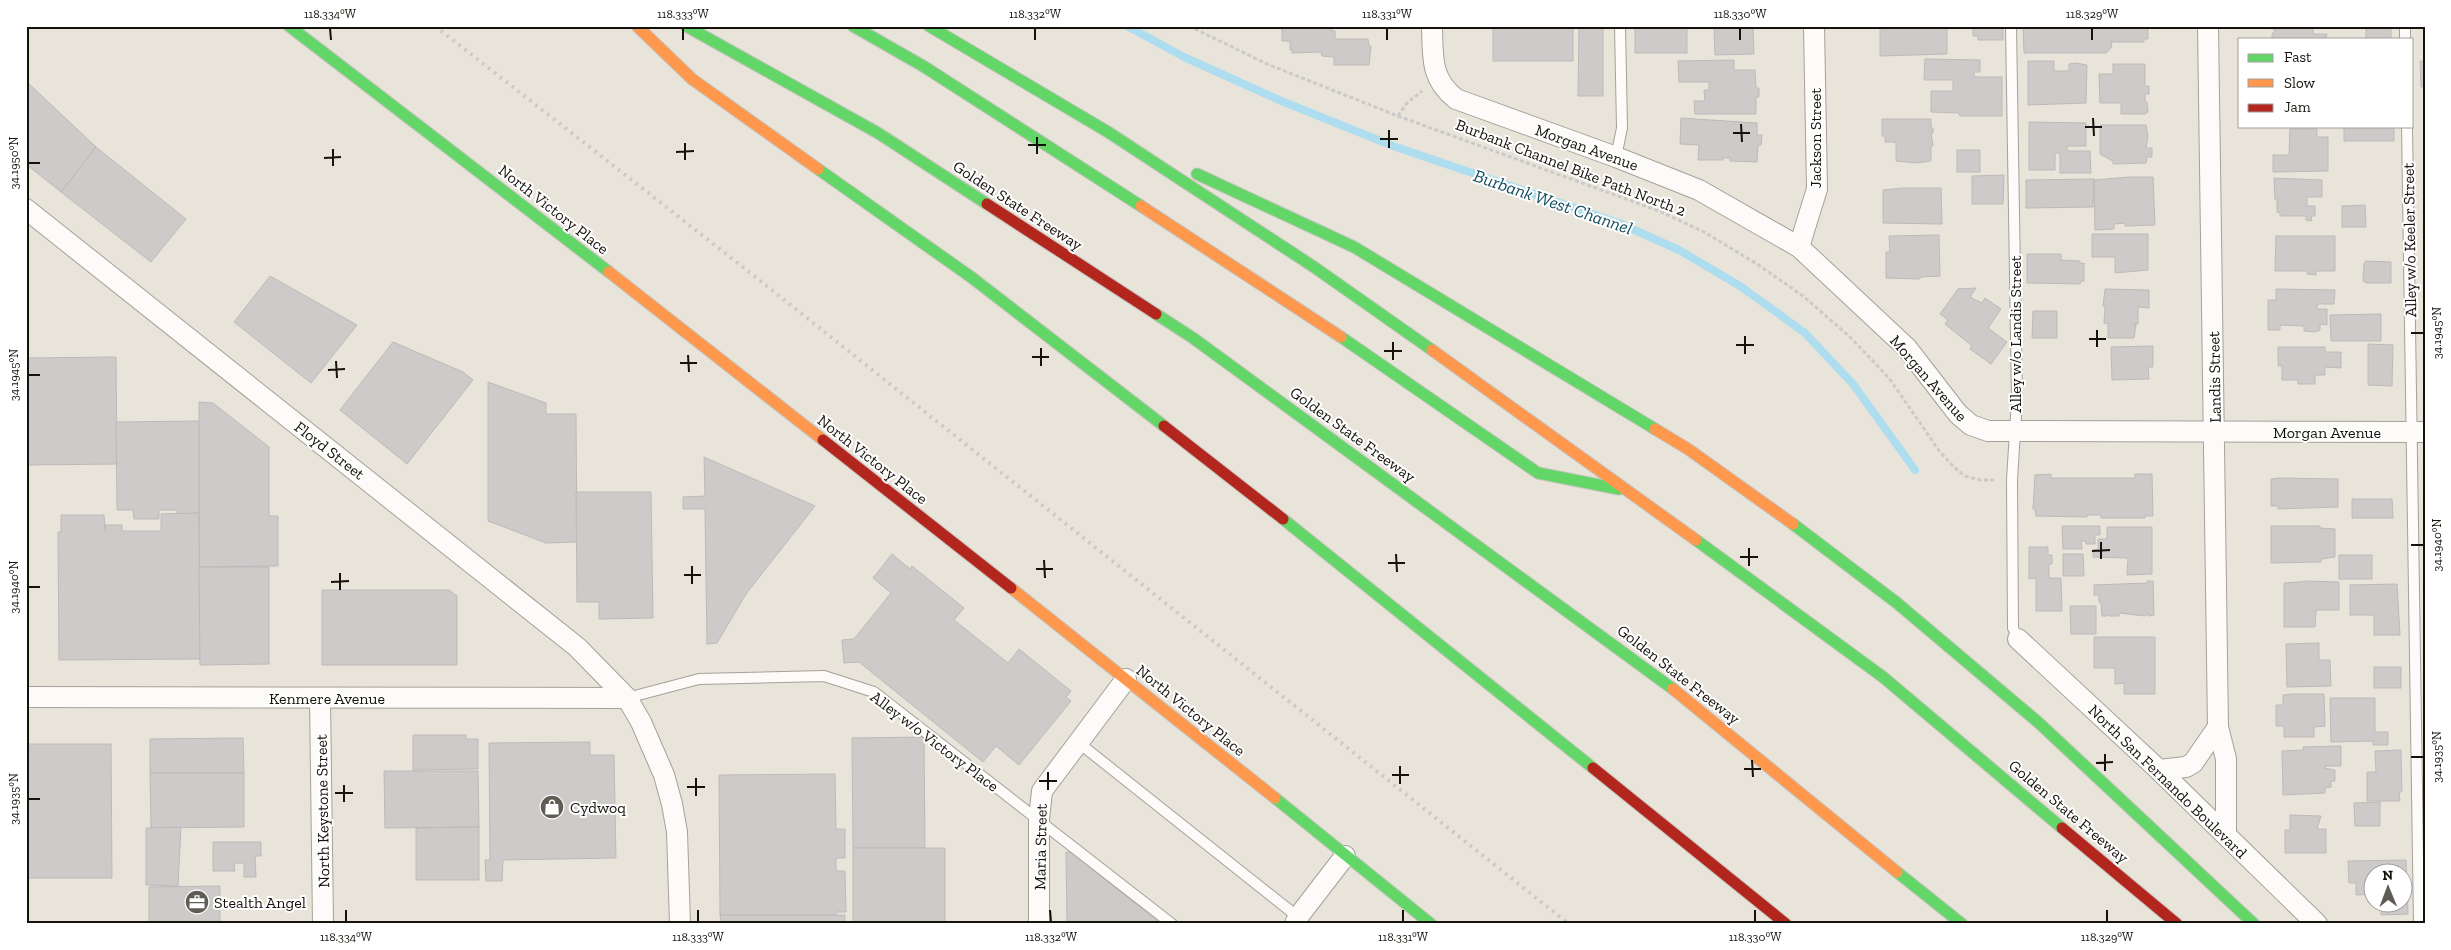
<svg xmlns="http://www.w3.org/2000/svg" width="2451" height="950" viewBox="0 0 2451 950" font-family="'Zilla Slab',serif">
	<rect width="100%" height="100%" fill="#e9e4da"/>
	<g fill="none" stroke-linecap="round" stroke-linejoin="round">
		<polyline stroke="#aeddef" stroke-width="8" points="1127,26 1184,57 1279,100 1393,146 1619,223 1679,250 1740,286 1805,333 1853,384 1915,470"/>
	</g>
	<g fill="#cdcbca" stroke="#bcbab9">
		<polygon points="1282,26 1332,26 1332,31 1335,31 1335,39 1368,39 1369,46 1371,46 1369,65 1334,65 1334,57 1322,56 1321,52 1292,53 1292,50 1290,50 1290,41 1282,41"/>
		<rect x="1493" y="26" width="80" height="35"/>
		<polygon points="1579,26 1603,26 1603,96 1578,96"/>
		<rect x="1635" y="26" width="52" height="27"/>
		<polygon points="1753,26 1754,54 1715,55 1714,27 1711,26"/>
		<polygon points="1880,26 1947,26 1947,54 1880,56"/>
		<polygon points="2003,26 2003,40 1978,40 1978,36 1973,36 1973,27"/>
		<polygon points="2023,26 2148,26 2148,39 2144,39 2144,42 2111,42 2112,47 2106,53 2024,53"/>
		<polygon points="2271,26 2313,26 2313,34 2327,34 2326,39 2272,39 2272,34 2276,29 2271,29"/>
		<polygon points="2366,26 2391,26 2391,39 2364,39 2366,37"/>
		<polygon points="1925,59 1980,60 1980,72 1974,72 1974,77 2002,77 2002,116 1960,116 1959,113 1931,112 1931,91 1953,91 1953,80 1924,80"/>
		<polygon points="1734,60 1734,70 1755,70 1756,88 1759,88 1759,97 1756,97 1756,114 1695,114 1694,101 1705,101 1704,90 1709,90 1709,82 1679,82 1678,61"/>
		<polygon points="2028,61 2054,61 2054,71 2069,71 2069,64 2076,63 2087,65 2086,103 2028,105"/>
		<polygon points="2420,61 2425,61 2425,87 2421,87"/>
		<polygon points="2113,64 2145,64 2145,86 2149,86 2149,94 2145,94 2145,102 2147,102 2148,112 2145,114 2121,114 2121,103 2100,103 2099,74 2113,74"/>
		<polygon points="26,81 96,147 61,192 26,164"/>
		<polygon points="1681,118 1757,123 1757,135 1762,135 1761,145 1758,145 1757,162 1730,161 1730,158 1722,158 1723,160 1698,160 1699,145 1680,144"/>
		<polygon points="1882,119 1931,119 1931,128 1933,128 1933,133 1931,133 1933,146 1931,146 1931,161 1917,163 1896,161 1896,142 1885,142 1885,136 1882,136"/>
		<polygon points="2029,122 2086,123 2086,146 2067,146 2067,151 2090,151 2091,173 2060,173 2060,153 2055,153 2055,170 2029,170"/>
		<polygon points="2100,125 2146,125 2148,136 2146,148 2152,148 2152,157 2147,157 2146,163 2113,164 2113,161 2100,154"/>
		<rect x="2344" y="126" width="50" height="15"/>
		<polygon points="2290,129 2317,129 2317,137 2328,137 2328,171 2273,172 2273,155 2289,155"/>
		<polygon points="96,147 186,219 151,262 61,192"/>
		<rect x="1957" y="150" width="23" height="22"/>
		<polygon points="2004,175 2003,204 1972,204 1972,176"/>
		<polygon points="2129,177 2153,177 2155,225 2125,226 2125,223 2114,224 2114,229 2095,230 2094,180"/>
		<polygon points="2274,178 2322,180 2322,197 2307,197 2307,206 2315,206 2315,216 2311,216 2312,221 2306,220 2306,216 2280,216 2280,213 2277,212 2277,202 2279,200 2275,200"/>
		<polygon points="2094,179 2093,207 2026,208 2026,180"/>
		<polygon points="1904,188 1941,188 1942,224 1883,223 1883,190"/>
		<polygon points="2365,205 2366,227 2342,227 2342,206"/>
		<polygon points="2092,234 2148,234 2148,270 2115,273 2115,257 2092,257"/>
		<polygon points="1939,235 1940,276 1920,277 1920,279 1886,278 1886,252 1890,252 1889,236"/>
		<polygon points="2276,236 2335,236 2335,271 2316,271 2316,275 2307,274 2307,271 2275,271"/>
		<polygon points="2027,254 2061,254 2061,260 2080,261 2080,264 2084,263 2084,281 2081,281 2080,284 2027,283"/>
		<polygon points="2366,261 2391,262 2391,283 2366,283 2363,281 2364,263"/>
		<polygon points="270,276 357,325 311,383 234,322"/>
		<polygon points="1976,288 1970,297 1982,303 1985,298 2001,309 1988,328 2007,342 1991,364 1970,349 1972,346 1945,324 1948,320 1940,314 1958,289"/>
		<polygon points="2105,289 2149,290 2149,308 2138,307 2138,324 2134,324 2136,325 2134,338 2108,338 2108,324 2104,323 2105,306 2103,306"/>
		<polygon points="2276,289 2335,290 2334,304 2317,304 2317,309 2327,309 2327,325 2320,324 2320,330 2315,332 2304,331 2304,326 2280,325 2280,330 2268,330 2268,300 2276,300"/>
		<polygon points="2033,311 2057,311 2057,338 2032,338"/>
		<polygon points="2381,314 2381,341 2331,341 2330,315"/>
		<polygon points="393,342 463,372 473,380 407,464 340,410"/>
		<polygon points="2368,344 2393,345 2392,386 2368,385"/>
		<polygon points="2153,346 2153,367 2148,367 2149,379 2112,380 2111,347"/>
		<polygon points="2278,347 2325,347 2325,352 2341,352 2341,368 2325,367 2325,375 2315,375 2315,384 2298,384 2298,380 2282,380 2282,366 2278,366"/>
		<polygon points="116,357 117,464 26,465 26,358"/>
		<polygon points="488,382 546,403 546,414 576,414 577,542 546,543 488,521"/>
		<polygon points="199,402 213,403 269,447 269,516 278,516 278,566 199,567"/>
		<polygon points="199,421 199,513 177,514 177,510 159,510 159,519 134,519 133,510 117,510 116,422"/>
		<polygon points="704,457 815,506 746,594 717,643 707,644 705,509 683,509 683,497 705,496"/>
		<polygon points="2051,474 2051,478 2135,478 2135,474 2152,474 2153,516 2145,516 2145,518 2101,518 2101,515 2087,515 2087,517 2036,516 2035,509 2033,509 2035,475"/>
		<polygon points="2279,478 2338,479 2338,507 2278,509 2278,506 2271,506 2271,479"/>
		<polygon points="576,492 651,492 653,618 599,619 599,602 577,602"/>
		<polygon points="2352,499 2392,499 2393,518 2352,518"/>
		<polygon points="199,513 200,659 59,660 58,532 61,532 61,515 104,515 105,531 105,525 122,525 122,531 161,531 161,514"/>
		<polygon points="2062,526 2100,526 2100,535 2095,535 2095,544 2086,544 2086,541 2081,541 2082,549 2063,549"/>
		<polygon points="2271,526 2320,526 2320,528 2335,529 2335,557 2321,559 2321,562 2271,563"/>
		<polygon points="2107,527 2152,527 2152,574 2127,575 2128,558 2093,557 2093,550 2098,550 2098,539 2107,539"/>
		<polygon points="2029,547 2048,547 2048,555 2052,555 2052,564 2049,564 2049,578 2061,578 2062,611 2036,611 2036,578 2029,579"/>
		<polygon points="892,554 910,569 912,566 964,608 954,620 1008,663 1019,649 1071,691 1066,697 1071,701 1019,765 996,746 983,762 859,662 844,663 842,640 854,639 891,593 873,578"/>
		<polygon points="2063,554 2083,554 2084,576 2063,576"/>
		<rect x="2339" y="555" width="33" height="24"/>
		<polygon points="199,567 269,567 269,664 200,665"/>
		<polygon points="2147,581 2153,581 2154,615 2148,616 2148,613 2145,616 2119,613 2119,616 2110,616 2107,614 2107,616 2102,616 2101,602 2099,602 2099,595 2094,595 2094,585 2147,583"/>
		<polygon points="2309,581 2339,582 2339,610 2316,610 2315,627 2284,627 2284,583"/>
		<polygon points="2397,584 2400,635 2374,635 2374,615 2350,615 2350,585"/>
		<polygon points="322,590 449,590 457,596 457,665 322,665"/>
		<polygon points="2070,606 2096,606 2096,634 2071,634"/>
		<polygon points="2094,637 2155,637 2155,694 2124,694 2124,683 2115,684 2115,668 2094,668"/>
		<polygon points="2319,643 2319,660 2330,660 2331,686 2287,687 2286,644"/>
		<rect x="2374" y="667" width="27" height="21"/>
		<polygon points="2294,694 2324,694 2325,726 2314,727 2314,737 2284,737 2284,726 2276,726 2276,705 2283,705 2283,695"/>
		<polygon points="2330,698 2375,698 2375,732 2388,732 2388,745 2373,745 2373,741 2331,742"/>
		<polygon points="413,735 466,735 466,739 478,739 478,769 413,770"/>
		<polygon points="924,737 925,848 853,848 852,738"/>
		<polygon points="243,738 244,773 150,773 150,739"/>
		<polygon points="590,742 590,755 614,755 616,858 503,860 502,881 486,881 485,860 490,860 489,743"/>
		<polygon points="26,744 111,744 112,878 26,878"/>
		<polygon points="2341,746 2341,766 2325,766 2325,768 2335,770 2335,781 2331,781 2331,787 2325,788 2325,793 2283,795 2282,751 2304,750 2303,747"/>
		<polygon points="2401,750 2402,792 2399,792 2400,801 2367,801 2367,772 2376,772 2375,751"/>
		<polygon points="384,771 478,771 479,827 385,828"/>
		<polygon points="150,773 244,773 244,827 151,828"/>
		<polygon points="835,774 836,829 845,829 845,858 836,858 836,871 845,871 846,912 836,912 836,915 720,915 719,775"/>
		<polygon points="2380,802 2380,826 2355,826 2354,803"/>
		<polygon points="2290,815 2321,816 2317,829 2326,829 2326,853 2285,853 2285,830 2290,830"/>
		<polygon points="181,827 178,886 146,885 146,828"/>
		<polygon points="479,827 479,880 416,880 416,828"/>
		<polygon points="213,842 261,842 261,856 255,856 256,877 244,877 244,863 234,863 235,871 213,871"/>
		<polygon points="853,848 945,848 945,922 853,923"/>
		<polygon points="1066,852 1071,852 1161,924 1067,924"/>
		<polygon points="2406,860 2408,914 2381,915 2381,902 2404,902 2404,872 2374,872 2374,894 2356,895 2356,883 2349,883 2348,861"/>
		<polygon points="220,886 220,924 149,924 149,887"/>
		<polygon points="720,915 845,915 845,924 721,924"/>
		<polygon points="945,922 945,924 853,924 853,923"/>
	</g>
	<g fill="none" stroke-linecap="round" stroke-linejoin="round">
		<g stroke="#a4a199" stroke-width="12">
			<g id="lane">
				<polyline points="2011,26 2017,399 2012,480 2013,628 2018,639"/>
				<polyline points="2405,26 2405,39"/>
				<polyline points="2407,126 2419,924"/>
				<polyline points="1616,157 1622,128 1620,26"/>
				<polyline points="627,698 699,679 824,676 874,692 1172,924"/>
				<polyline points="1079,743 1298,917"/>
			</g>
		</g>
		<g stroke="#a4a199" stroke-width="22">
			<g id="street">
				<path d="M1432,26c1,31 -2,52 24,73l160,58 83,33 100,57 108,101 51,66 13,11 17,6 437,1"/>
				<polyline points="2208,26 2218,727 2226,759 2226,834"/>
				<polyline points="26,209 577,647 627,698 641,722 664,775 672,804 677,832 680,924"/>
				<polyline points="1799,247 1817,189 1814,26"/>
				<polyline points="2018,639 2159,770 2317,924"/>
				<polyline points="26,697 627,698"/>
				<polyline points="320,698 323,924"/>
				<polyline points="2159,770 2186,767 2193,763 2218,727"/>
				<polyline points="1039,924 1039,819 1042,791 1126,679"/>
				<polyline points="1295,924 1298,917 1345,856"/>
			</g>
		</g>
		<g stroke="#c4c2bc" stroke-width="13">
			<g id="fast">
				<polyline points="289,26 609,272"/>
				<polyline points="686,26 878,133 987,204"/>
				<polyline points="853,26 923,66 1141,206"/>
				<polyline points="929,26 1108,132 1314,267 1432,350"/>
				<polyline points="818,169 971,277 1164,426"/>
				<polyline points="1197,174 1354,247 1655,429"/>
				<polyline points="1156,314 1193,338 1673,689"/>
				<polyline points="1341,337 1538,473 1619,489"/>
				<polyline points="1283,519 1593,768"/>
				<polyline points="1793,524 1897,603 2039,723 2254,924"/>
				<polyline points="1696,540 1883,677 2062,828"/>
				<polyline points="1275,798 1431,924"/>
				<polyline points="1897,872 1962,924"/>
			</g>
		</g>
		<g stroke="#c4c2bc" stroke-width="13">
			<g id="slow">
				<polyline points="637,26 692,79 818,169"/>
				<polyline points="1141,206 1341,337"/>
				<polyline points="609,272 823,440"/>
				<polyline points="1432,350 1696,540"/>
				<polyline points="1655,429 1688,449 1793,524"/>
				<polyline points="1011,588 1275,798"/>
				<polyline points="1673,689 1897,872"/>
			</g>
		</g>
		<g stroke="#c4c2bc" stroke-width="13">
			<g id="jam">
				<polyline points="987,204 1156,314"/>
				<polyline points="1164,426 1283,519"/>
				<polyline points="823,440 1011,588"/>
				<polyline points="1593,768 1786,924"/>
				<polyline points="2062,828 2177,924"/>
			</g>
		</g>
		<g stroke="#cccac8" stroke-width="3" stroke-dasharray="4 2.5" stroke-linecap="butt">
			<polyline points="1189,26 1267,64 1398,116 1659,211 1704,232 1757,264 1803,296 1850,337 1889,378 1940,452 1955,468 1965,476 1980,480 1994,480"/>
			<polyline points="1398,116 1407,103 1422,91"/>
		</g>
		<use href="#lane" stroke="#fcfbf9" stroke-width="10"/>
		<use href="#street" stroke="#fcfbf9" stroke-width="20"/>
		<use href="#fast" stroke="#63d668" stroke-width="11"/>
		<use href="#slow" stroke="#ff974d" stroke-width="11"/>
		<use href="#jam" stroke="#b3261e" stroke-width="11"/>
		<polyline stroke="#cac9c6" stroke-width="4" stroke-dasharray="2.5 5" stroke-linecap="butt" points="435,26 739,264 1569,924"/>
	</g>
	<path fill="none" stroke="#15120c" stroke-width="2" d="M330,28l1,12M683,28v12M1035,28v12M1387,28v12M1740,28v12M2092,28v12M2093,118l1,18M1741,124l1,18M2085,127h17M1389,130v18M1733,133h17M1037,137v17M1380,139h18M685,143v17M1028,145h18M333,149v17M676,152l18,-1M324,158l17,-1M28,163h12M2097,330v17M2411,333h13M1745,336v18M2089,339h17M1393,342v18M1736,345h18M1041,348v18M1384,351h18M688,355l1,17M1032,357h17M336,361l1,17M680,363h17M328,370l17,-1M28,375h12M2101,542v17M2411,545h13M1749,548v18M2092,551l18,-1M1396,554l1,18M1740,557h18M1044,560l1,18M1388,563h17M692,566v18M1036,569h17M340,573v17M684,575h17M331,582l18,-1M28,587h12M2105,754v17M2411,757h13M1752,760l1,17M2096,763l17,-1M1400,766v18M1744,769h17M1048,772v18M1392,775h17M696,778v18M1039,781h18M344,785v17M687,787h18M335,793h18M28,799h12M346,910v12M698,910v12M1050,910l1,12M1403,910v12M1755,910v12M2107,910v12"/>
	<defs>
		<g id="shop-disc" transform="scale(1.25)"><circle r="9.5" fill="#5f5c54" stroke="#fff"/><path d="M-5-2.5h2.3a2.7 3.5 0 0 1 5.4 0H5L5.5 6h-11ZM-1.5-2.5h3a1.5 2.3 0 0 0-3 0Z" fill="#fff"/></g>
		<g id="office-disc" transform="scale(1.25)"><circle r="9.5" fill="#5f5c54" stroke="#fff"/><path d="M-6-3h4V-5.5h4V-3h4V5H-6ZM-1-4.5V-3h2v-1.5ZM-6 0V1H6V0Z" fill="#fff"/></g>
	</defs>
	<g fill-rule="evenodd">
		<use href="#shop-disc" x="552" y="807"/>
		<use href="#office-disc" x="197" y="902"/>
	</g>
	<g text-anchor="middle" stroke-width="4" stroke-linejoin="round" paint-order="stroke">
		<g font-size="16" fill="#15120c" stroke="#fff">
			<text transform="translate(1815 138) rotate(-90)" y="6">Jackson Street</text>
			<text transform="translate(1587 147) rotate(20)" y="6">Morgan Avenue</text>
			<text transform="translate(1571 167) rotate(21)" y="6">Burbank Channel Bike Path North 2</text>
			<text transform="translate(1018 205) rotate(33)" y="6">Golden State Freeway</text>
			<text transform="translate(554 209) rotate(38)" y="6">North Victory Place</text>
			<text transform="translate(2409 240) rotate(-91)" y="6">Alley w/o Keeler Street</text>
			<text transform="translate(2015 334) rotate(-90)" y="6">Alley w/o Landis Street</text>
			<text transform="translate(2214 377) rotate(-91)" y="6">Landis Street</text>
			<text transform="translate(1929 378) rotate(49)" y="6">Morgan Avenue</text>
			<text x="2327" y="438">Morgan Avenue</text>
			<text transform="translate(1353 434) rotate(36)" y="6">Golden State Freeway</text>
			<text transform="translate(330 450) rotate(38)" y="6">Floyd Street</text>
			<text transform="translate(873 459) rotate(38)" y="6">North Victory Place</text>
			<text transform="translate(1679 674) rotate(38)" y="6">Golden State Freeway</text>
			<text x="327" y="704">Kenmere Avenue</text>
			<text transform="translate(1191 710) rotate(39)" y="6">North Victory Place</text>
			<text transform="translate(935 741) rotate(37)" y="6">Alley w/o Victory Place</text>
			<text transform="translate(2168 781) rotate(44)" y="6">North San Fernando Boulevard</text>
			<text transform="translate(322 811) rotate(-91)" y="6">North Keystone Street</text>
			<text transform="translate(2069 811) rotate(40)" y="6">Golden State Freeway</text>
			<text transform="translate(1040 847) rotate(-89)" y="6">Maria Street</text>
		</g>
		<g font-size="16" fill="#15120c" stroke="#fff" text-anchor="start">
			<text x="570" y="813">Cydwoq</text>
			<text x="214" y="908">Stealth Angel</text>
		</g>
		<g font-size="18" font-style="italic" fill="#0f4b5f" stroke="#fff">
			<text transform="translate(1553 202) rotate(19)" y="6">Burbank West Channel</text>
		</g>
	</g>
	<rect width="2451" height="950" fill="none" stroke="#ffffff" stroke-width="55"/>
	<rect x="2238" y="38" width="175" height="90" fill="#ffffff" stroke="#a1a09e"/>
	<rect x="2248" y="54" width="25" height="8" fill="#63d668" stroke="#a1a09e"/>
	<text x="2284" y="62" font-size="15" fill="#15120c">Fast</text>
	<rect x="2248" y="79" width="25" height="8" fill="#ff974d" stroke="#a1a09e"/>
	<text x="2284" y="88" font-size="15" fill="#15120c">Slow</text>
	<rect x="2248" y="104" width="25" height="8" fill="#b3261e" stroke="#a1a09e"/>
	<text x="2284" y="112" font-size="15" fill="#15120c">Jam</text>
	<g transform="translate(2388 888) rotate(359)"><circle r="24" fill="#ffffff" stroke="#a1a09e"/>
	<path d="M0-4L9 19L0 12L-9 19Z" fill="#5f5c54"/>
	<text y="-8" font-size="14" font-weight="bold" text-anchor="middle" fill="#15120c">N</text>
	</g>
	<rect x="28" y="28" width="2396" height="894" fill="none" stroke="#15120c" stroke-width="2"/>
	<g font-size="12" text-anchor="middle" fill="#15120c">
		<text x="330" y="18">118.334°W</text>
		<text x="683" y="18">118.333°W</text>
		<text x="1035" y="18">118.332°W</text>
		<text x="1387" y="18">118.331°W</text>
		<text x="1740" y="18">118.330°W</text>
		<text x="2092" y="18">118.329°W</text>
		<text transform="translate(14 163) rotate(-90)" y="4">34.1950°N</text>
		<text transform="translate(2437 333) rotate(-90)" y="4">34.1945°N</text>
		<text transform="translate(14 375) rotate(-90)" y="4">34.1945°N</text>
		<text transform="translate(2437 545) rotate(-90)" y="4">34.1940°N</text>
		<text transform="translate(14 587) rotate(-90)" y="4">34.1940°N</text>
		<text transform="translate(2437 757) rotate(-90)" y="4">34.1935°N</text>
		<text transform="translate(14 799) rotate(-90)" y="4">34.1935°N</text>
		<text x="346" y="941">118.334°W</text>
		<text x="698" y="941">118.333°W</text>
		<text x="1051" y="941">118.332°W</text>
		<text x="1403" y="941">118.331°W</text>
		<text x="1755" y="941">118.330°W</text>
		<text x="2107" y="941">118.329°W</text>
	</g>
</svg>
